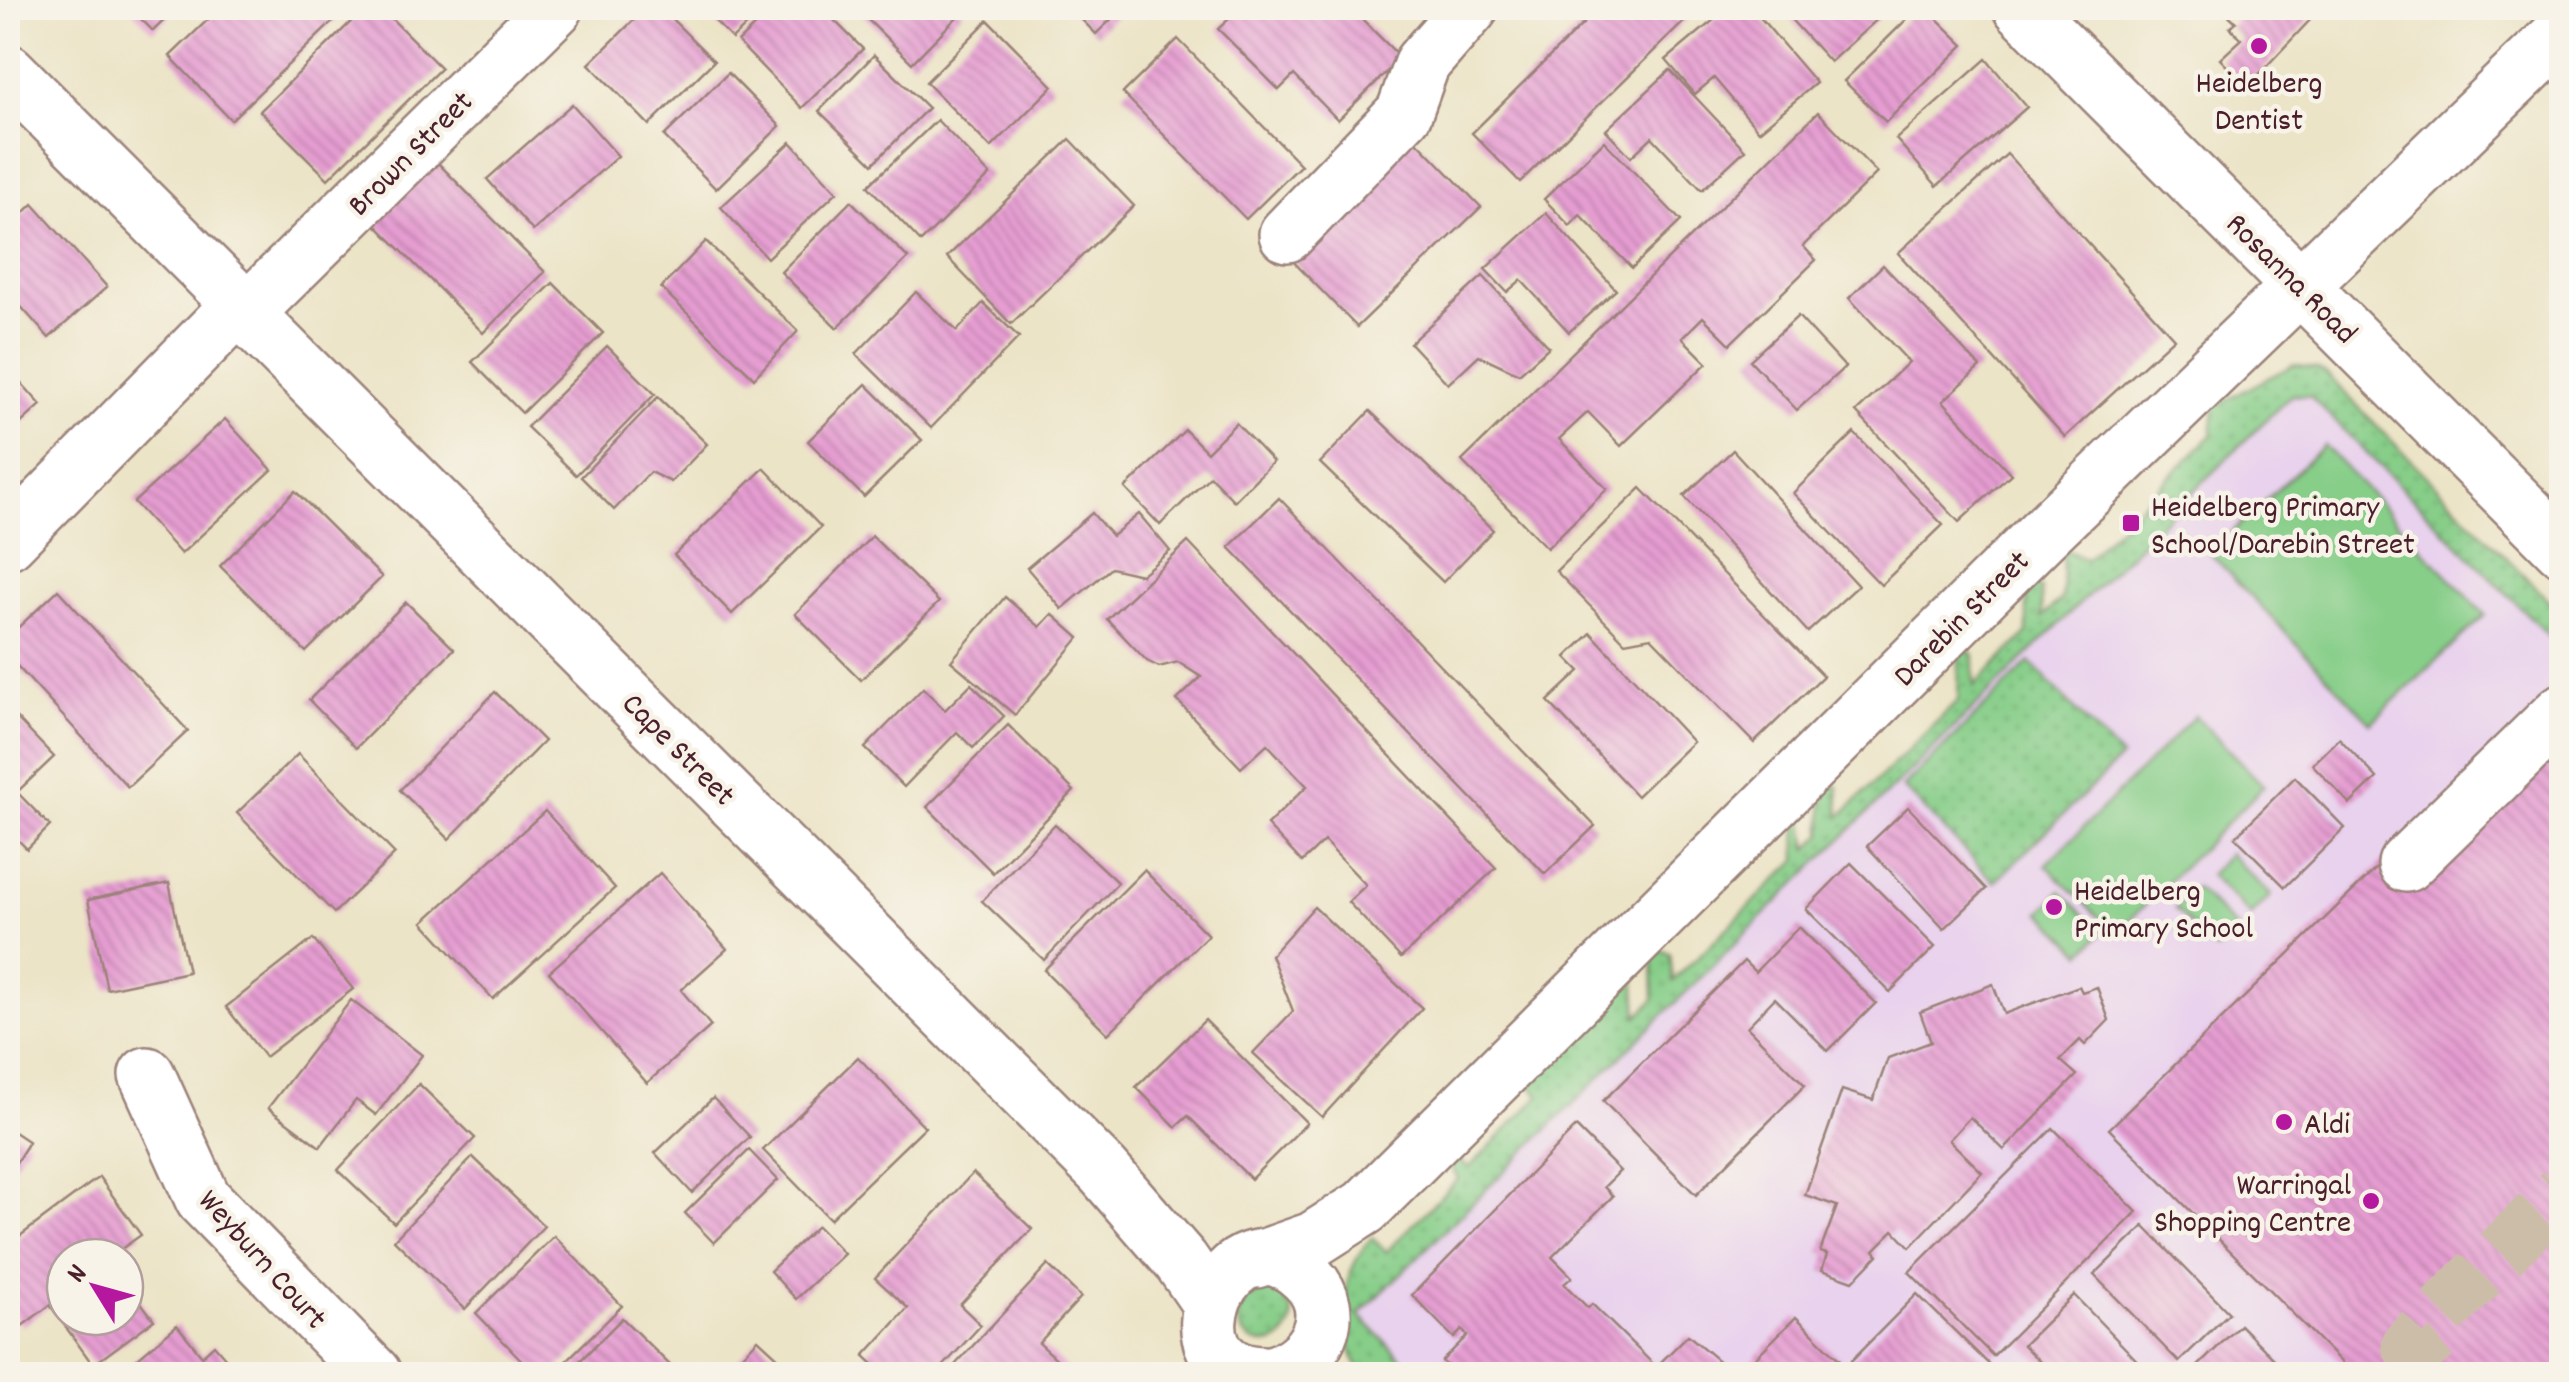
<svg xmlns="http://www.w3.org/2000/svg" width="2569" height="1382" viewBox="0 0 2569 1382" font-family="Dekko,sans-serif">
	<defs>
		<pattern id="green-dots" width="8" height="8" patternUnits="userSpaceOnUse" patternTransform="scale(2.5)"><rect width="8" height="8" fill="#87ce89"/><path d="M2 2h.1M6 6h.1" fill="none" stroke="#76b076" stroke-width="1.8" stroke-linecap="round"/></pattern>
		<pattern id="building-back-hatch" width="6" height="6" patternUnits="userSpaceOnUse" patternTransform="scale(2.5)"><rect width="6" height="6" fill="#e69ed2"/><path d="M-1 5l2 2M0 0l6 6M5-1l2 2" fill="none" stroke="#bc80ab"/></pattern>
	</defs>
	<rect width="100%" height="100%" fill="#f7f3e8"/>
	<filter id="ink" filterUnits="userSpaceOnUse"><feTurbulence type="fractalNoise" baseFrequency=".01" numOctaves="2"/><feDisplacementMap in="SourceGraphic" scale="20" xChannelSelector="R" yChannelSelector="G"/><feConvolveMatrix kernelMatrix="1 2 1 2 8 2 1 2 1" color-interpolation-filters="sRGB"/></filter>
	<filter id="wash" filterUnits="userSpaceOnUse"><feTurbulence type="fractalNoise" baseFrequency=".0048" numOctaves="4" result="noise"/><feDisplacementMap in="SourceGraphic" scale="40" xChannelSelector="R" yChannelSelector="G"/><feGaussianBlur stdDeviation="2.25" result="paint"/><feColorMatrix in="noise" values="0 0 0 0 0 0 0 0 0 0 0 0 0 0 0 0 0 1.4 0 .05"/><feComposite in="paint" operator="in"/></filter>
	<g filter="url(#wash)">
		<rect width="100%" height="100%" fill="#ece4c7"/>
		<polygon fill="#e9d2ed" points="2291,395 2310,396 2561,648 2561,1374 1417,1374 1358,1315"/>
		<g fill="url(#green-dots)" stroke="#68765a" stroke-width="2.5">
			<path d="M2293,365l25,4 10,7 233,237v35l-251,-252 -19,-1 -932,920 58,59h-55c-25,-44 -26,-96 10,-136l14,14 72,-73 -9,-16 8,-5 12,10 71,-72 -15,-17 110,-107 3,44 16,-16 -1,-41 8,-9 9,4 3,27 124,-121 -1,-46 6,-5 6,40 15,-15v-45l7,-6 8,4 2,30 118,-116 1,-45 7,-8 8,8v30l53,-52v-48l14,2 1,29 20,-18 1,-50 23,10 126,-124 3,-29z"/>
			<polygon points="2030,662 2121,758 1995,882 1903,787"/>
			<circle cx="1265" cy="1317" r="27"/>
		</g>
		<g fill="#87ce89" stroke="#68765a" stroke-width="2.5">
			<polygon points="2324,445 2485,615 2371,723 2210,553"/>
			<polygon points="2195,716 2264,786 2116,934 2046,865"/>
			<polygon points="2229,854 2271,895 2251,916 2209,875"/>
			<polygon points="2195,888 2237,929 2216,950 2175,909"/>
			<polygon points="2061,891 2102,933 2082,953 2041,912"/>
		</g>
		<g id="blocks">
			<g fill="url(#building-back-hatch)">
				<polygon points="130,8 177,8 153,31"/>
				<polygon points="220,8 347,8 231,120 170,56"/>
				<polygon points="365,8 381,8 441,68 328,179 260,111"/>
				<polygon points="646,8 661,8 714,61 649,125 589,64"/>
				<polygon points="703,8 765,8 732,39"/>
				<polygon points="773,8 822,8 863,49 802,108 738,42"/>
				<polygon points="864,8 959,8 963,11 912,63 860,12"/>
				<polygon points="1070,8 1123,8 1096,34"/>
				<polygon points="1221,8 1351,8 1401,58 1338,120 1294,75 1279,90 1218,29 1231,17"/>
				<polygon points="1599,8 1698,8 1520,182 1472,133"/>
				<polygon points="1728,8 1752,8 1816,83 1759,131 1714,78 1695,94 1666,60"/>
				<polygon points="1762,8 1873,8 1881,16 1830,62 1785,13 1771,17"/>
				<polygon points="1918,8 1926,8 1964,45 1886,122 1844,81"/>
				<polygon points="2221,8 2298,8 2310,20 2247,87 2220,59 2242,39 2230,27 2236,22"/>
				<polygon points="988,20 1053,86 991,148 926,82"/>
				<polygon points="1178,39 1301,165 1246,219 1123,93"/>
				<polygon points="874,55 928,108 873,164 819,111"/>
				<polygon points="1986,59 2027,107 1937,186 1896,139"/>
				<polygon points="1670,70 1745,150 1702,190 1652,137 1631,157 1606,130"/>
				<polygon points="728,73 780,126 716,189 664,136"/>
				<polygon points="572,104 618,156 533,231 487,179"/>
				<polygon points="1818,112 1877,173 1803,246 1816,260 1730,344 1703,317 1682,338 1707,363 1621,446 1588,412 1559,439 1607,489 1547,548 1462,461"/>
				<polygon points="937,120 990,175 921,242 868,186"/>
				<polygon points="1409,133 1481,207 1357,327 1285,253"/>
				<polygon points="1070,139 1134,206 1011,324 947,257"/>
				<polygon points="1604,141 1681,221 1632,268 1580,215 1570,226 1544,199"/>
				<polygon points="791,142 837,192 767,258 721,207"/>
				<polygon points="2007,154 2174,338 2065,437 1898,253"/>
				<polygon points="437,162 545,272 483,333 375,224"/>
				<polygon points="851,201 908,258 837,328 781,272"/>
				<polygon points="33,204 107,287 49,338 8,292 8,228"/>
				<polygon points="1546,213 1616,290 1569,332 1521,280 1507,292 1485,269"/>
				<polygon points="706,241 798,331 754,378 661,288"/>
				<polygon points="1883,265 1980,367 1943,401 2011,474 1959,522 1856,412 1909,362 1849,298"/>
				<polygon points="1483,276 1549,347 1519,374 1479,355 1448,384 1410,343"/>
				<polygon points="553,283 603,333 522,413 472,362"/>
				<polygon points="916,292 957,331 983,303 1019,337 931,428 856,354"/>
				<polygon points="1798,316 1845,367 1797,410 1750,360"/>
				<polygon points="607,346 655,394 576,475 527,427"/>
				<polygon points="8,368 41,405 8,435"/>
				<polygon points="866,384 922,440 864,497 808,441"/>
				<polygon points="658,397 707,444 671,482 650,472 614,510 581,477"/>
				<polygon points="1370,411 1493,530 1443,582 1320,463"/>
				<polygon points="225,419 272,470 181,554 134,502"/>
				<polygon points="1236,423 1273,462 1234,501 1210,476 1160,525 1125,488 1185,430 1207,452"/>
				<polygon points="1854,433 1943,525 1881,585 1793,493"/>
				<polygon points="1733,450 1858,586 1808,632 1684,496"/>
				<polygon points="764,468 821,527 732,614 674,555"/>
				<polygon points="1641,488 1823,676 1754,743 1651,637 1625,642 1556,571"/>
				<polygon points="295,491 382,577 306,652 220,566"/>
				<polygon points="1279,498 1595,826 1545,874 1229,547"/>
				<polygon points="1092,513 1112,536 1139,514 1170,551 1141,575 1111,568 1062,609 1027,568"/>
				<polygon points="872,536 939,602 861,680 795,614"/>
				<polygon points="1188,542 1496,868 1401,958 1348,902 1366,885 1324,841 1302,862 1267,825 1307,786 1267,744 1241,768 1177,700 1201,677 1178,662 1159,667 1147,661 1107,619"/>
				<polygon points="58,590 188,731 128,787 8,656 8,637"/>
				<polygon points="1005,597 1040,627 1052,614 1079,638 1015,715 951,661"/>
				<polygon points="406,602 454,649 356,748 309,700"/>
				<polygon points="1591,633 1693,742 1637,796 1548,701 1580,671 1566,657"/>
				<polygon points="971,684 1004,716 973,748 957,732 904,787 865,748 923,688 945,710"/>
				<polygon points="495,692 544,741 449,839 400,790"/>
				<polygon points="8,709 54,757 17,792 50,826 27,849 8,830"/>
				<polygon points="1008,725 1074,791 993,873 927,807"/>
				<polygon points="2562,737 2562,1374 2348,1374 2344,1365 2109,1129 2393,852"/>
				<polygon points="2339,738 2377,778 2350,804 2312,764"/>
				<polygon points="298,754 395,854 334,913 237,813"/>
				<polygon points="2295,777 2345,828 2285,887 2235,837"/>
				<polygon points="1908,807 1986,889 1944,929 1867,846"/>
				<polygon points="545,811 615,888 493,999 423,922"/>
				<polygon points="1055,824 1118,883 1044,960 982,901"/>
				<polygon points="1851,863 1935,947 1890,992 1806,909"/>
				<polygon points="1144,870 1208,935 1108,1034 1044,970"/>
				<polygon points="660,873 727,949 681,990 711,1026 647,1083 549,972"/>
				<polygon points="169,883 188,972 107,989 88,900"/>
				<polygon points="1314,907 1422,1008 1322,1117 1253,1053 1293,1011 1271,955"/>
				<polygon points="1799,927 1876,1003 1828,1051 1775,998 1747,1027 1805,1085 1696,1195 1603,1101 1744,961 1755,972"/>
				<polygon points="313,939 353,989 265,1057 226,1007"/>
				<polygon points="1993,984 2004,1014 2079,986 2082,992 2097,987 2109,1020 2085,1045 2080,1040 2060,1060 2077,1075 2004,1150 1970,1117 1949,1140 1982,1172 1910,1247 1894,1230 1874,1250 1878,1255 1853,1281 1822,1270 1827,1254 1820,1252 1837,1206 1805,1195 1842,1090 1873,1100 1888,1058 1931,1042 1920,1012"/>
				<polygon points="351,1000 422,1055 376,1115 356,1100 320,1147 268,1108"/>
				<polygon points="1205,1020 1307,1123 1251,1179 1188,1116 1176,1127 1136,1087"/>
				<polygon points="858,1057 925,1127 830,1219 763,1150"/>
				<polygon points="419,1084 475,1138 394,1223 338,1170"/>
				<polygon points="713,1098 750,1137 692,1193 655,1153"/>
				<polygon points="1576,1127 1620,1171 1604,1187 1613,1196 1552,1257 1572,1277 1564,1284 1588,1308 1592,1304 1656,1367 1688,1335 1728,1369 1722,1374 1455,1374 1442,1361 1467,1336 1462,1330 1454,1338 1412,1295"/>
				<polygon points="8,1128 29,1142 8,1175"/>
				<polygon points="2053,1128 2137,1212 1993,1356 1909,1272"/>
				<polygon points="749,1150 778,1180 714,1243 685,1213"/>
				<polygon points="473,1157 544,1226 465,1309 394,1240"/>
				<polygon points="973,1173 1032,1229 960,1305 981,1325 936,1374 884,1374 864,1356 908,1308 875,1278"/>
				<polygon points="99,1177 141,1235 110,1257 65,1257 65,1317 125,1317 125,1281 154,1320 93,1365 50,1305 22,1326 8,1305 8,1245"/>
				<polygon points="817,1226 844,1254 796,1299 770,1271"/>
				<polygon points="2144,1226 2229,1313 2179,1362 2094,1275"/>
				<polygon points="554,1236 622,1306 553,1374 535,1374 476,1313"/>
				<polygon points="1048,1265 1081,1297 1039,1343 1073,1374 965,1374 955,1365"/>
				<polygon points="1917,1294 1999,1374 1739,1374 1796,1317 1846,1366"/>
				<polygon points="2074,1295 2150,1374 2052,1374 2023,1345"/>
				<polygon points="622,1318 679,1374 567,1374"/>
				<polygon points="177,1325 202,1356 214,1345 239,1374 119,1374"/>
				<polygon points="2240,1325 2289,1374 2190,1374"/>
				<polygon points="758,1339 796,1374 725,1374"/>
			</g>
		</g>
	</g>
	<g filter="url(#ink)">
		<use href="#blocks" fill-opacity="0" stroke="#9b8279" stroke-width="2.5"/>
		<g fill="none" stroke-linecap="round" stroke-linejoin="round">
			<polyline stroke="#ccbda8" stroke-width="55" stroke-dasharray="55 28" stroke-linecap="butt" points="2431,1374 2409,1345 2562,1191"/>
			<g stroke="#9b8279" stroke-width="60">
				<g id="minor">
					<polyline points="8,72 227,291"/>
					<polyline points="1287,234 1404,113 1422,63 1470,8"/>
					<polyline points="262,297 555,8"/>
					<polyline points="257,325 1103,1171 1181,1261 1210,1303"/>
					<polyline points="8,541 223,322"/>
					<polyline points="2406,864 2562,712"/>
					<polyline points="147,1075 203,1199 373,1374"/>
					<polyline points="1256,1260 1313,1240 1365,1207 2040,537 2562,33"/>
					<path d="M1263,1374c-107,-3 -36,-172 42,-98 39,36 9,88 -34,98"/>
				</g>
			</g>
			<g stroke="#9b8279" stroke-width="60">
				<polyline id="highway" points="2022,8 2562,548"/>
			</g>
			<use href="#minor" stroke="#fff" stroke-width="55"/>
			<use href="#highway" stroke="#fff" stroke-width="55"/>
		</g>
	</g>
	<g fill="#b5179e" stroke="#f7f3e8" stroke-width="4">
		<circle cx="2259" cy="46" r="10"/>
		<rect x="2121" y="513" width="20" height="20" rx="5"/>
		<circle cx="2054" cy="907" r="10"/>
		<circle cx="2284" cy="1122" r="10"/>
		<circle cx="2371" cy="1201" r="10"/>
	</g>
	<g text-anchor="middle" stroke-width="9" stroke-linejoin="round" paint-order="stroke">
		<g font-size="32" fill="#4a1f2b" stroke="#f7f3e8" text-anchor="start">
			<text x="2259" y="92" text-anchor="middle">Heidelberg<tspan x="2259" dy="37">Dentist</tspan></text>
			<text x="2151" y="516">Heidelberg Primary<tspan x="2151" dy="37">School/Darebin Street</tspan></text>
			<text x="2074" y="900">Heidelberg<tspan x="2074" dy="37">Primary School</tspan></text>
			<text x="2304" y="1133">Aldi</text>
			<text x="2351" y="1194" text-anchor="end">Warringal<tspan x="2351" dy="37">Shopping Centre</tspan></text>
		</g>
		<g font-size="32" fill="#4a1f2b" stroke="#f7f3e8">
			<text transform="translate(409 152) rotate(-45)" y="11">Brown Street</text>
			<text transform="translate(2293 277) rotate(45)" y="11">Rosanna Road</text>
			<text transform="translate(1960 617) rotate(-45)" y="11">Darebin Street</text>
			<text transform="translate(680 748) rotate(45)" y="11">Cape Street</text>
			<text transform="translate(264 1258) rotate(48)" y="11">Weyburn Court</text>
		</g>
	</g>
	<rect width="2569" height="1382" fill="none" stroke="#f7f3e8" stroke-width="40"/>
	<g transform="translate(95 1287) rotate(307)"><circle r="48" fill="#f7f3e8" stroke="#b29e9c" stroke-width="2.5"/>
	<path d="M0-8L18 38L0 25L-18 38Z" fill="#b5179e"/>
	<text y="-15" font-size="28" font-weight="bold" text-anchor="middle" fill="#4a1f2b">N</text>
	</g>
</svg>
